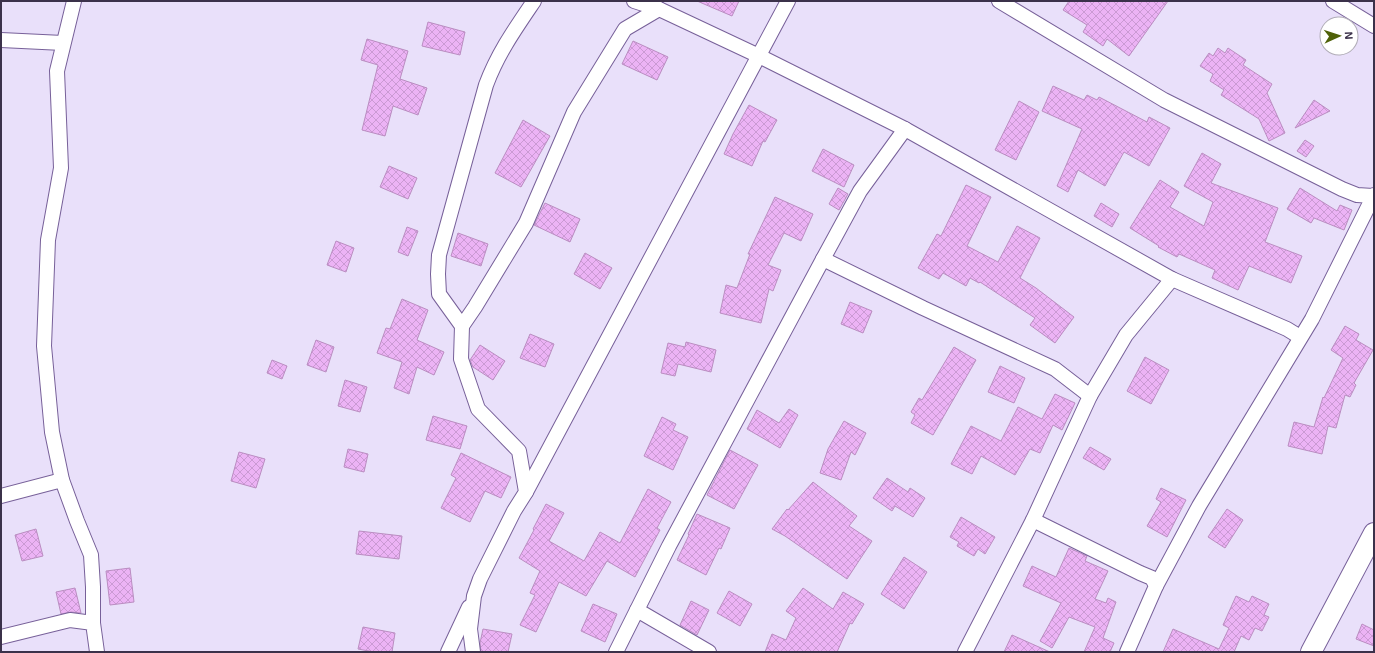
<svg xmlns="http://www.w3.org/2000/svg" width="1375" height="653" viewBox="0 0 1375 653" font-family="'Exo 2',sans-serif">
	<defs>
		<pattern id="building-cross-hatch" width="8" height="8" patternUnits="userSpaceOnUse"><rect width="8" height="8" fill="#ecb3f5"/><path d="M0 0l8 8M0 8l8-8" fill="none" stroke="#cb9ad4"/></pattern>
	</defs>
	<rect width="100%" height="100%" fill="#e9e0fa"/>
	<g fill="url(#building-cross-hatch)" stroke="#ba8dc1">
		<polygon points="697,1 739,1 732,16"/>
		<polygon points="1069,1 1168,1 1129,56 1107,39 1103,46 1083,32 1087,25 1063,10"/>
		<polygon points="428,22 465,32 460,55 422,46"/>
		<polygon points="367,39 408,51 400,79 427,88 418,115 393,106 385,136 362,130 378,65 361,60"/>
		<polygon points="633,41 668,57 657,80 622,64"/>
		<polygon points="1218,48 1225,53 1228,48 1246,60 1243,65 1272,84 1267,93 1285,133 1269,141 1259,119 1221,95 1224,90 1210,81 1213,74 1200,66 1209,53 1213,56"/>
		<polygon points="1053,86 1084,100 1087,95 1097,100 1099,97 1147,122 1149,117 1170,128 1149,166 1124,152 1105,186 1078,170 1068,192 1057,186 1082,129 1042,111"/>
		<polygon points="1314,100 1330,111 1295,128"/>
		<polygon points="1019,101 1039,112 1016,160 995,150"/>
		<polygon points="749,105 777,120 765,142 763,141 752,166 724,154 733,134"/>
		<polygon points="523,120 550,136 521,187 495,173"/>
		<polygon points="1305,140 1314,146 1306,157 1297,151"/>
		<polygon points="823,149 854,165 844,187 812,171"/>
		<polygon points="1202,153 1221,164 1211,183 1278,208 1265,242 1302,256 1291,283 1249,266 1238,290 1212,278 1215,270 1179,254 1177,257 1158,247 1159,246 1130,228 1160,180 1179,192 1170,207 1204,226 1213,202 1184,186"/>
		<polygon points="389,166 417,178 408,199 380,187"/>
		<polygon points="966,185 991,197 967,246 998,262 1017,226 1040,238 1020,278 1036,288 1074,317 1055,343 1030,325 1035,318 980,282 979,283 970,278 966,286 943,273 939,279 918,268 937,234 941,236"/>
		<polygon points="838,188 848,194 839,210 829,204"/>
		<polygon points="1300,188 1337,211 1340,205 1352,210 1344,230 1314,218 1311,223 1287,209"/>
		<polygon points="775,197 813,214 801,241 784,233 768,265 781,270 773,291 769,289 761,323 720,313 726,285 737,288 750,254 748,254"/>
		<polygon points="545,203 580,219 570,242 534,225"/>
		<polygon points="1101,203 1119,214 1112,227 1094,216"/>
		<polygon points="407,227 418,231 408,256 398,252"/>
		<polygon points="458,233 488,244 481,266 451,256"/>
		<polygon points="336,241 354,248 346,272 327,265"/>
		<polygon points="585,253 612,268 600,289 574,274"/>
		<polygon points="402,299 428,310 417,340 444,352 434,375 417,367 409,394 394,388 402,362 377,353 386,328 390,329"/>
		<polygon points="850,302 872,311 863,333 841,324"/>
		<polygon points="1345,326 1359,334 1356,340 1373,350 1354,383 1356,385 1350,397 1345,395 1336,428 1328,426 1322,454 1288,446 1294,422 1314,427 1323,397 1324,398 1343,358 1331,350"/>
		<polygon points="530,334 554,344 545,367 520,358"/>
		<polygon points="316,340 334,347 326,372 307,365"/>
		<polygon points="686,342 716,350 711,372 678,364 675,376 661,373 668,343 685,347"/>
		<polygon points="480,345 505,361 493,380 473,367 470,360"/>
		<polygon points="954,347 976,360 933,435 911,423 915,415 911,412 919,398 922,400"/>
		<polygon points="1145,357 1169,370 1151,404 1127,391"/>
		<polygon points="272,360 287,366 282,379 267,373"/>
		<polygon points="1000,366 1025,378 1014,403 988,392"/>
		<polygon points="345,380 367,387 360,412 338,406"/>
		<polygon points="1055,394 1075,403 1062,430 1053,425 1040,453 1030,449 1015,475 981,456 972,474 951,464 971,426 1001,441 1018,407 1042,419"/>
		<polygon points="789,409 798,415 780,448 747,429 757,410 779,423"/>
		<polygon points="433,416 467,426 460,449 426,440"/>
		<polygon points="662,417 676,424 673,430 688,437 673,470 644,456"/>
		<polygon points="844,421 866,433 855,455 851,452 841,480 820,473 828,449"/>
		<polygon points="1090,447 1111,459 1104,470 1083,458"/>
		<polygon points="348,449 368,454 364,472 344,467"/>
		<polygon points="730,450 758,465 734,509 707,495"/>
		<polygon points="239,452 265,459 256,488 231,481"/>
		<polygon points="461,453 511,477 501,498 485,491 470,522 441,508 456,478 451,475"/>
		<polygon points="887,478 908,492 910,488 925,498 913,517 895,506 892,511 873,498"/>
		<polygon points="813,482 857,516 849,526 872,541 847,579 785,536 772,529 787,509 788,510"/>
		<polygon points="1161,488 1186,500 1167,537 1147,526 1161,502 1156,499"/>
		<polygon points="648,489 671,502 657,528 660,530 635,577 607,561 586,596 559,582 536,632 520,625 535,595 530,593 540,571 519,558 534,530 533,529 546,504 564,513 549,541 584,561 600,532 620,543"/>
		<polygon points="1227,509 1243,520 1225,548 1208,537"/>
		<polygon points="697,514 730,528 721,549 719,548 706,575 677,560 689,535 688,534"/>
		<polygon points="961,517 995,537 985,554 978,549 974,556 957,546 959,542 950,537"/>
		<polygon points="36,529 43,556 22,561 15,535"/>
		<polygon points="359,531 402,536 399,559 356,554"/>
		<polygon points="1069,548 1087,556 1085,561 1108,571 1095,599 1106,603 1108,598 1116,602 1103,638 1114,643 1110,652 1084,652 1095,627 1069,617 1052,648 1040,641 1061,603 1023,586 1032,566 1056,577"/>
		<polygon points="904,557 927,572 904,609 881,594"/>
		<polygon points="130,568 134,602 110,605 106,571"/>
		<polygon points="75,588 81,613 71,612 61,614 56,592"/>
		<polygon points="803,588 833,609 843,592 864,604 852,624 850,623 837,652 765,652 772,634 786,640 796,618 786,611"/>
		<polygon points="729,591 752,604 740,626 717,613"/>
		<polygon points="1236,596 1249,602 1252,596 1269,604 1264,615 1269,617 1262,631 1255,628 1249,640 1241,636 1234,652 1163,652 1173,629 1219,649 1229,628 1223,625"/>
		<polygon points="691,601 709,610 697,635 680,625"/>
		<polygon points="593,604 617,614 605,642 581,631"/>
		<polygon points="1362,624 1374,630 1374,646 1356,639"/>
		<polygon points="363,627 395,633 392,652 374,652 358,649"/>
		<polygon points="483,629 512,634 508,652 481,652 480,643"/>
		<polygon points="1012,635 1050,652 1004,652"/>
	</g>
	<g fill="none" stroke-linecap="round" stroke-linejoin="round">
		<g stroke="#776099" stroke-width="16">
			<g id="street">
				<polyline points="74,1 57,71 61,168 48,240 44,346 52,432 62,480 77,521 91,555 93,587 93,623"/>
				<polyline points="634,1 659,9 759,56 905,129 1172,279 1287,329 1300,337"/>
				<polyline points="999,1 1164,100 1342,189 1357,195 1373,196"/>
				<polyline points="1333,1 1374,26"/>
				<polyline points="1,40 63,43"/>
				<polyline points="905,129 860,191 823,259 923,308 1055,369 1090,396 1033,520 965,652"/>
				<polyline points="462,326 475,307 526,223 574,112 625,29 659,9"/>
				<polyline points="1090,396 1126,335 1172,279"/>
				<polyline points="526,492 788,1"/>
				<polyline points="1,496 62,480"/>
				<polyline points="1033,520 1140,573 1152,578 1156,586 1127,652"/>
				<polyline points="1156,586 1199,506 1312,319 1374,195"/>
				<polyline points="637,610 709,652"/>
				<polyline points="1,637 70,620 93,623 97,652"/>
				<polyline points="448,652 469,607"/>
				<path d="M473,652l-3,-23 4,-33 6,-17 34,-68 12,-19 -7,-41 -41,-42 -17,-50 1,-33 -23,-32 -1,-20 1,-19 47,-170c12,-32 29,-56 48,-84"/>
				<polyline points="616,652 669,546 823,259"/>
			</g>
		</g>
		<g stroke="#776099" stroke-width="22">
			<polyline id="secondary" points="1311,652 1374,533"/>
		</g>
		<use href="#street" stroke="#fff" stroke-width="14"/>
		<use href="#secondary" stroke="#fff" stroke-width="20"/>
	</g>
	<rect width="1375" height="653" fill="none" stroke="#3b314a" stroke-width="4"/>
	<g transform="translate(1339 36) rotate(87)"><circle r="19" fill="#ffffff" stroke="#b1adb7"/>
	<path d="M0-3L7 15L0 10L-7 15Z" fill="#4f6108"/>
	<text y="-6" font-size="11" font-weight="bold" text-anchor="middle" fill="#3b314a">N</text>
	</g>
</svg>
